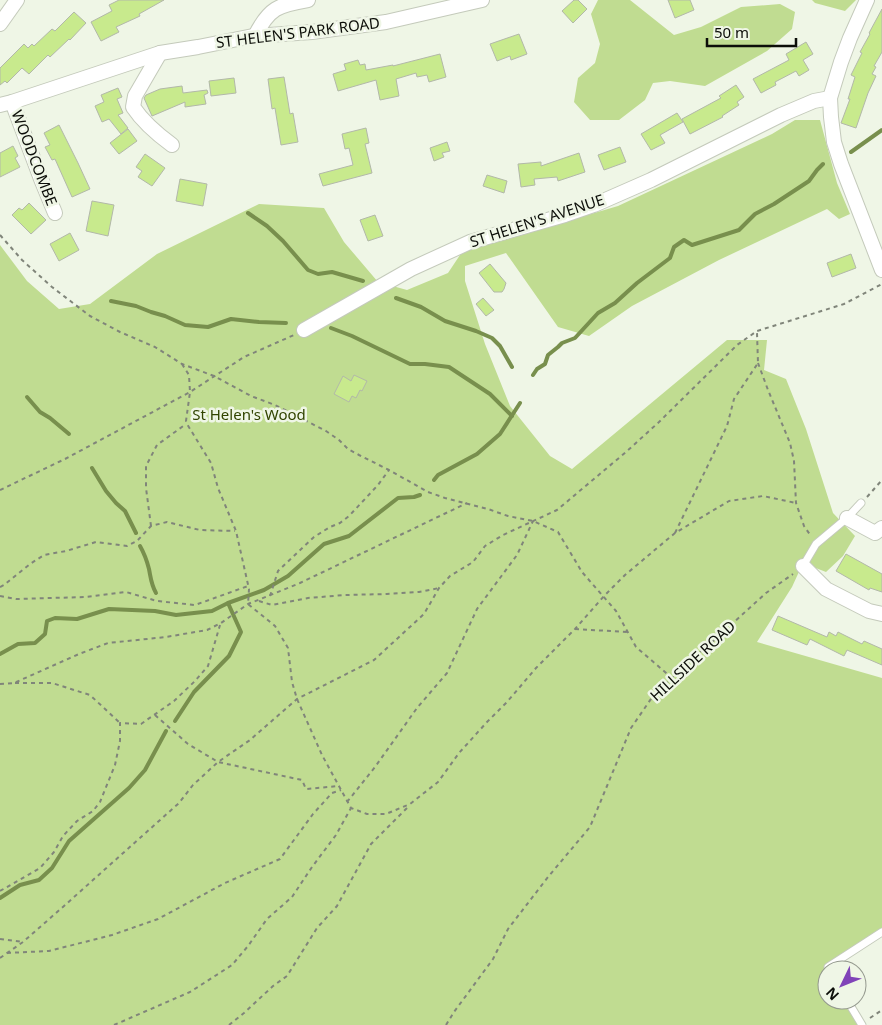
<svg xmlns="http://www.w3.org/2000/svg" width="882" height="1025" viewBox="0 0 882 1025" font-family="'Noto Sans',sans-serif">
	<rect width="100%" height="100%" fill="#eff6e6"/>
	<g fill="#c0dc91">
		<polygon points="598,0 630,0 674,35 701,27 741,7 780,4 795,12 792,29 767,51 705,86 670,81 653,83 645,100 619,120 590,120 574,102 578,78 595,63 600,44 591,14"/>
		<polygon points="812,0 856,0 845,11 815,3"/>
		<polygon points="795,120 820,120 837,183 850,214 839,219 827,209 719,260 632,306 589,336 558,327 506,253 465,266 465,281 485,344 510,406 550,456 572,469 727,340 767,340 764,370 786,379 806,429 833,513 855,536 843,556 826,572 803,563 792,587 757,642 882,678 882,932 827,970 827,1000 847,1000 862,1025 0,1025 0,245 27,281 59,309 90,304 157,254 259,204 324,208 344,242 378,282 407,290 448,273 462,252 618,206 772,134"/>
	</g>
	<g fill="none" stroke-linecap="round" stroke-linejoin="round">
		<g stroke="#788f4d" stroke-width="4">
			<polyline points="851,152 882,130"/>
			<polyline points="248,213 267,226 283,241 308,270 318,274 332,272 363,281"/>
			<polyline points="396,298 421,307 445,321 476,331 492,338 500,346 512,367"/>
			<polyline points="111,301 136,306 151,312 165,316 185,325 208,327 231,319 259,322 286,323"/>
			<polyline points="331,328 352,336 410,364 425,364 449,367 490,394 512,416"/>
			<polyline points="533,375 537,369 545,364 548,355 558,347 562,343 575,338 598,313 615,303 637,283 670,258 674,247 684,240 692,245 739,230 755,214 774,204 809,181 817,170 823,164"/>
			<polyline points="27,397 40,412 50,418 69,434"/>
			<polyline points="92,468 106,491 116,503 125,511 136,533"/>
			<polyline points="434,480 438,475 477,454 500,434 520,403"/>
			<path d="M140,546c4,7 7,15 9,23 2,10 2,15 7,24"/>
			<polyline points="0,654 18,644 35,643 45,634 47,621 55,618 77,619 109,609 155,611 176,615 212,611 228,603 264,590 288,576 324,544 349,536 398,498 414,497 420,495"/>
			<polyline points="175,721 194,692 229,656 241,632 228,603"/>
			<polyline points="0,898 20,885 39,880 52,868 69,841 129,788 145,770 166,731"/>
		</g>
	</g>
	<g fill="#c8ea8d" stroke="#b2b8a9">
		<polygon points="119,0 164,0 139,14 140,16 116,27 119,32 101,41 91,22 112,11 109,5"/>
		<polygon points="574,0 578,0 587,9 573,23 562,11"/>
		<polygon points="668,0 690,0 694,10 675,18"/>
		<polygon points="882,9 882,52 874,66 876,67 872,74 876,76 868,93 856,128 841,123 850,99 848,99 855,77 851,75 862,53 860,52 870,34 869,33"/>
		<polygon points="74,12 86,23 70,40 69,39 50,57 48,55 29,74 22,68 7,83 5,81 0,85 0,68 24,44 28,48 32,44 34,46 52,29 55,31"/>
		<polygon points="519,34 527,54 511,60 510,56 497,61 490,44"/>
		<polygon points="806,42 813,54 803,60 809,70 799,76 796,71 775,82 776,85 761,93 753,79 789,60 786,54"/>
		<polygon points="440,54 446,77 429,82 427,75 417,77 416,73 396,79 399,96 380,100 376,80 338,91 333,74 346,70 344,64 358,60 360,65 365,64 366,70 393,65 393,66"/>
		<polygon points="284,77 290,114 293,113 298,142 281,145 275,108 272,109 268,79"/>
		<polygon points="234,78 236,93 211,96 209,81"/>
		<polygon points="736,85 744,97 737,102 739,105 722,116 723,117 690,134 682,119 721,98 719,96"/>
		<polygon points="182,86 183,93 207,90 208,93 204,95 206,104 185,107 185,102 152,116 144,98 146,95 160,89"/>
		<polygon points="118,88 122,97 117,99 123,113 118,115 128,128 121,134 109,119 102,122 95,106 104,102 101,95"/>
		<polygon points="677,113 683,122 660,135 665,143 651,150 641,134"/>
		<polygon points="59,125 78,163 90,189 72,197 55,159 52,160 45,147 50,145 44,133"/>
		<polygon points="366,128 369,143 365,144 372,173 323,186 319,174 353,165 349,148 345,149 342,134"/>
		<polygon points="128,129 137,141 119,154 110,143"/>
		<polygon points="447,142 450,151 442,153 444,157 434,161 430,148"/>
		<polygon points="13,146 18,156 15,158 20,167 0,177 0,153"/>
		<polygon points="620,147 626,162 604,170 598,155"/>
		<polygon points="579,153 585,172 558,181 557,177 534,179 535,185 521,187 518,164 541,162 541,166"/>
		<polygon points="145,154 165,168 152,186 138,177 142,171 136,167"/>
		<polygon points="487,175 507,181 504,193 483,186"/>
		<polygon points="180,179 207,184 203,206 176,201"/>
		<polygon points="92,201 114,205 108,236 86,231"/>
		<polygon points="29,203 46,220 31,234 12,215 19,208 22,210"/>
		<polygon points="375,215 383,236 368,241 360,220"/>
		<polygon points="70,233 79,250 59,261 50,244"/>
		<polygon points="851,254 856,268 832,277 827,263"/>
		<polygon points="490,264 506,283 504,289 502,292 494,292 479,273"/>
		<polygon points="483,298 494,310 486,316 476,304"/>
		<polygon points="354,375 367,381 362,391 360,390 356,398 352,396 349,402 334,394 343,376 351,381"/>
		<polygon points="846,554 882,574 882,592 870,588 869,590 836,571"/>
		<polygon points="778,616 827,637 829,632 836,636 838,632 862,644 864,641 882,649 882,665 847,650 844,656 810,639 807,645 772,630"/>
	</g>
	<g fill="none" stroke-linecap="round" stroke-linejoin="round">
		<g stroke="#c4cabb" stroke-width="9">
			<g id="lane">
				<polyline points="803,566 816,544 847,518 861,503"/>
				<polyline points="829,970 828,967 882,932"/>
				<polyline points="847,1000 862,1025"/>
			</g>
		</g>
		<g stroke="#c4cabb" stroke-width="16">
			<g id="street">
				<polyline points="867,0 850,38 841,62 830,98 831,117 834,142 841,164 882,270"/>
				<polyline points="0,24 17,0"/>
				<path d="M255,36c14,-28 23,-31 53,-36"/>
				<path d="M160,53l-25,43 -2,11c10,15 24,27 39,38"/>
				<polyline points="12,102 41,179 55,213"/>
				<polyline points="0,105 12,102 160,53 198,47 253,36 312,32 386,22 482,0"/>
				<polyline points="304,330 411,269 470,242 565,215 594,205 651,180 781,115 814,101 830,98"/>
				<polyline points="847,518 875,533 882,528"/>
				<polyline points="803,566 826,589 869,611 882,614"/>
			</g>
		</g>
		<g stroke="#80857a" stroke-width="2" stroke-dasharray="4 4" stroke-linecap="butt">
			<polyline points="0,235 22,260 52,287 90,316 120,332 155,347 182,364 214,376 251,396 275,405 326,431 339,440 348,449 359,455 389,470 428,492 445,498 488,509 508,516 533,521 558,532 582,572 616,611 636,647 672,678"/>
			<polyline points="758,363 768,390 790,443 794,461 796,503 804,526 811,536"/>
			<polyline points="182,364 189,375 190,392 186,421 187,424 211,463 218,488 236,531 249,589 248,604 275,626 288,648 292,682 297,699 322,755 351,808 367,814 386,814 410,804 438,782 459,753 487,722 507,702 536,668 575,629 604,596 625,575 675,533 729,501 763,496 796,503"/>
			<polyline points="0,490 65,459 190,392 244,357 294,335"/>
			<polyline points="867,497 882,480"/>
			<polyline points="151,526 146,488 146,466 157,445 186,424"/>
			<polyline points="675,533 727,426 734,399 758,363 757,333"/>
			<polyline points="0,587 4,585 30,564 44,555 66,551 96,542 127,546 137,541 151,526 167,522 200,530 235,531"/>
			<polyline points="0,596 16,599 86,597 126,592 157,601 195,605 248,586"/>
			<polyline points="270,596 278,571 314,537 330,527 340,523 349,516 378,485 389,470"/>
			<polyline points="259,601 272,605 308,598 345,595 387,594 419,592 439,588"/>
			<polyline points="575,629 627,632"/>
			<polyline points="15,683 52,683 90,695 120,723"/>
			<polyline points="0,684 14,683 79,654 108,643 166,637 207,630 221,623 248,604 300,583 467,503"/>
			<polyline points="155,715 188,744 218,762 302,780 306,789 339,786"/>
			<polyline points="347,802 375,767 417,708 447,673 477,609 517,555 533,521"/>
			<polyline points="0,891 40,868 54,852 63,836 77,821 93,811 100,802 115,765 120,741 120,723 141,724 174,701 195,681 208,666 220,625"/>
			<polyline points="0,939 23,942"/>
			<polyline points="7,953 49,951 112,935 158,919 225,883 280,859 313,814 332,793 341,790"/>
			<polyline points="0,958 23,942 64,906 179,803 193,785 218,762 250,740 297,699 374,660 424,614 439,588 450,576 473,562 485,546 503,535 557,510 626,452 659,422 737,345 757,331 844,304 882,284"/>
			<polyline points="870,1018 882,1010"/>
			<polyline points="114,1025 190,992 232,965 248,946 267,919 292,897 312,867 336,835 351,808"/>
			<polyline points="229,1025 244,1013 273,986 287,976 317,928 337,906 371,844 409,806"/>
			<polyline points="446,1025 454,1012 493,959 508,929 548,877 590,827 631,728 653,696 694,657 711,643 766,593 793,574"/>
		</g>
		<use href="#lane" stroke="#fff" stroke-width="7"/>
		<use href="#street" stroke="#fff" stroke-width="14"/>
	</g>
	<g text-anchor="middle" stroke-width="5" stroke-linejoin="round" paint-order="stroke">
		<g font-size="15" fill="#0c0e09" stroke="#eff6e6">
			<text transform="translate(298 33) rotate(-7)" y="5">ST HELEN'S PARK ROAD</text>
			<text transform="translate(34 158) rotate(69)" y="5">WOODCOMBE</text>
			<text transform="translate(537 221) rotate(-18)" y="5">ST HELEN'S AVENUE</text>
			<text transform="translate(693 661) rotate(-43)" y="5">HILLSIDE ROAD</text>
		</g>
		<g font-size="15" fill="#314400" stroke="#eff6e6">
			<text x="249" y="420">St Helen's Wood</text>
		</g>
	</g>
	<g transform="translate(842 985) rotate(227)"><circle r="24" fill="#eff6e6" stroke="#94998e"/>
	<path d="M0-4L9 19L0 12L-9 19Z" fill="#8043b8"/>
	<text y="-8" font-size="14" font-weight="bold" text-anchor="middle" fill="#0c0e09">N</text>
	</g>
	<path d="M707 38v8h89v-8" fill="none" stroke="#0c0e09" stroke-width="2.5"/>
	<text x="714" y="38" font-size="15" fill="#0c0e09" stroke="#eff6e6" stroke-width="4" paint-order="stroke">50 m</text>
</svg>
